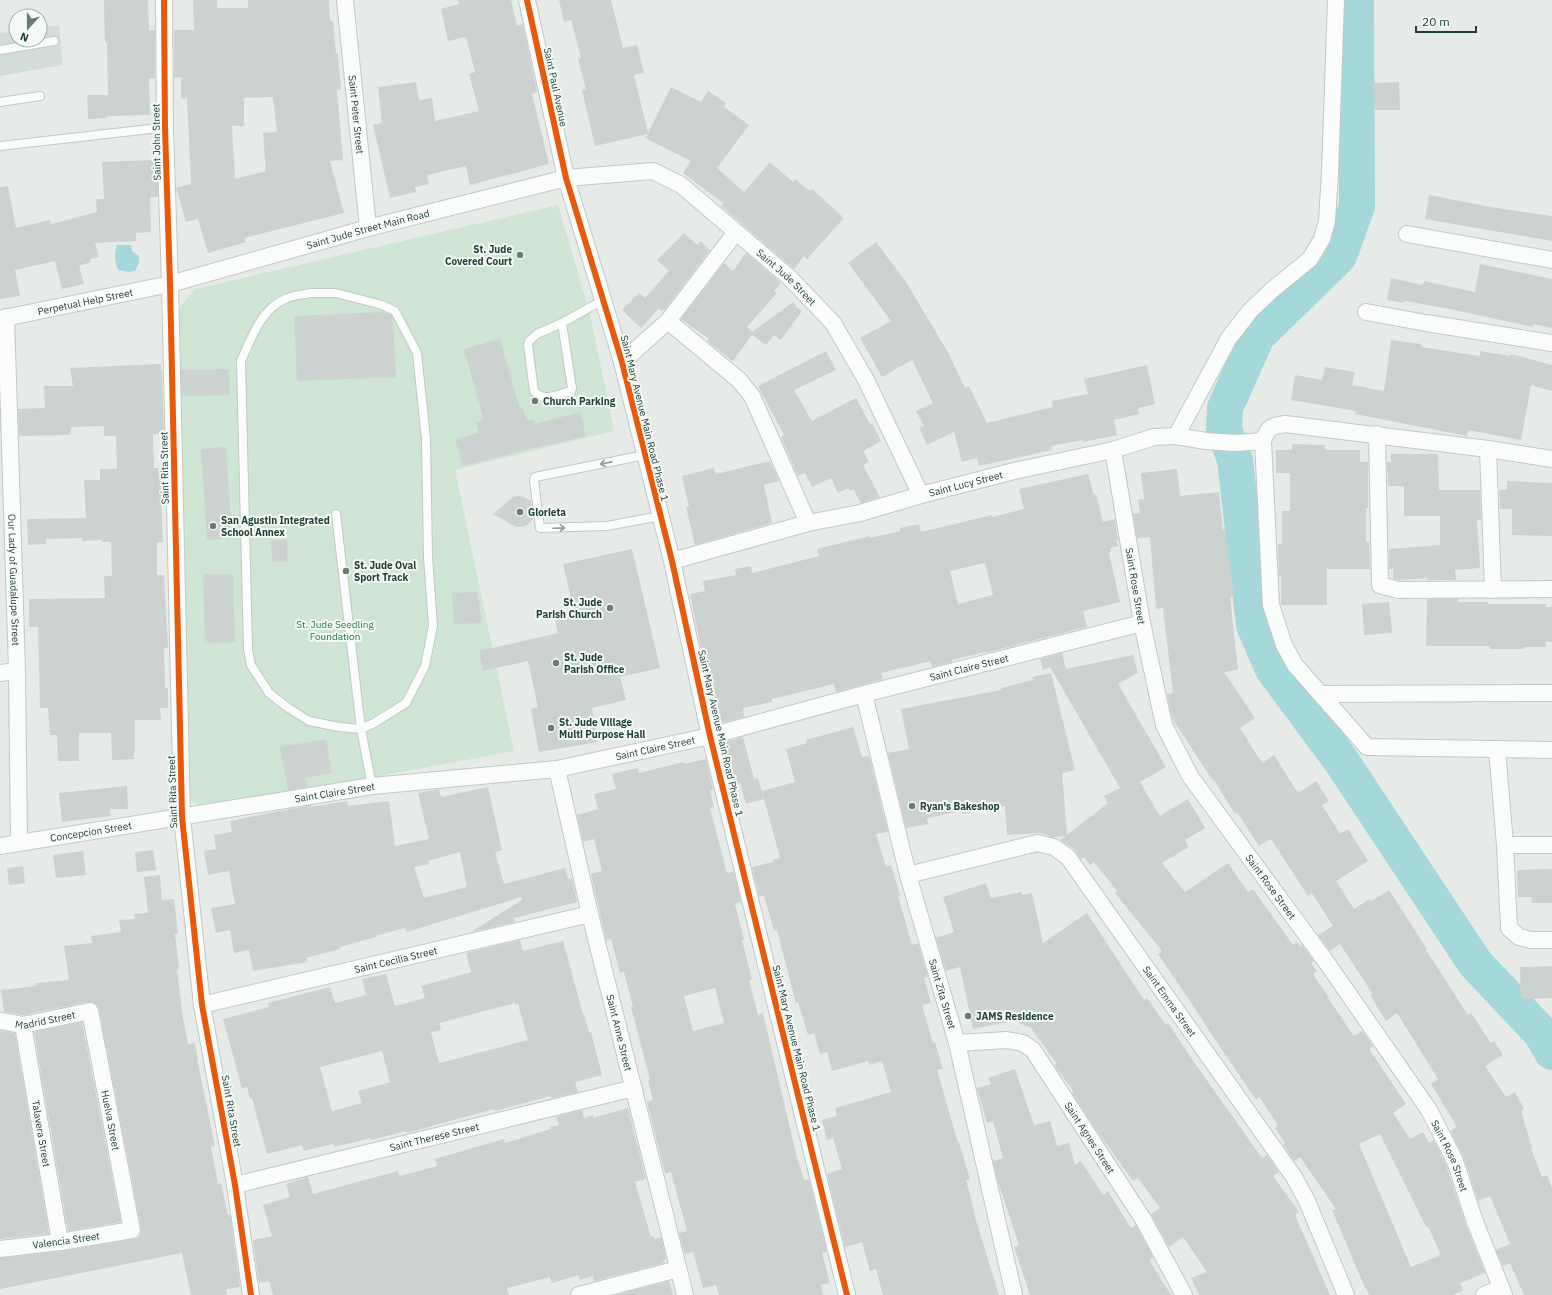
<svg xmlns="http://www.w3.org/2000/svg" width="1552" height="1295" viewBox="0 0 1552 1295" font-family="'IBM Plex Sans',sans-serif">
	<rect width="100%" height="100%" fill="#e6ebe8"/>
	<polygon fill="#d3ddd8" points="59,25 63,65 0,76 0,33 16,31 16,40 40,40 40,28"/>
	<polygon fill="#cee5d3" points="558,205 590,314 614,431 455,470 514,751 204,809 187,798 177,311 195,289"/>
	<path fill="#a4d8db" d="M117,245h14l1,6 7,5v7l-4,8 -7,1 -10,-2c-3,-8 -4,-16 -1,-25z"/>
	<g fill="none" stroke-linecap="round" stroke-linejoin="round">
		<polyline stroke="#a4d8db" stroke-width="36" points="1356,0 1357,206 1339,256 1257,336 1225,408 1224,429 1235,460 1254,625 1273,669 1342,762 1475,963 1541,1033 1552,1052"/>
	</g>
	<g fill="#ccd2d0" fill-rule="evenodd">
		<polygon points="104,0 148,0 149,30 155,30 155,78 149,78 150,115 107,116 107,118 88,119 87,95 108,95 107,42 105,42"/>
		<path d="M193,0h24v8h31v-8h81l1,21h3l3,33 2,-1 3,36 -4,1 6,70 -13,1 14,52 -100,25 2,4 -38,11 -10,-34 -12,3 -9,-31 -1,-3 15,-4 -4,-86 -6,1v-22l-7,1v-48h20zM273,97l4,35 -14,1 3,38 -31,8 -3,-53h12v-28z"/>
		<polygon points="458,0 511,0 517,26 523,24 537,92 532,94 549,164 470,185 466,166 427,175 429,184 415,187 416,192 390,198 373,125 382,123 378,87 416,82 419,100 432,98 435,121 479,111 469,74 475,72 466,37 448,41 441,9 459,4"/>
		<polygon points="559,0 611,0 623,48 637,45 644,73 634,75 648,133 671,87 701,102 708,91 726,103 724,107 749,125 717,168 744,192 770,162 793,182 795,179 810,191 812,189 844,218 807,259 804,256 794,269 721,206 723,203 683,173 691,161 645,138 648,134 595,146 582,90 586,89 578,59 581,58 571,20 564,22"/>
		<polygon points="1399,82 1400,110 1375,110 1373,83"/>
		<polygon points="157,160 158,197 150,197 151,232 136,233 136,241 95,243 99,257 90,259 91,262 79,266 84,284 62,289 55,261 15,270 20,296 0,299 0,187 8,186 16,228 50,220 51,224 97,212 96,199 104,199 102,162"/>
		<polygon points="1429,195 1496,208 1552,216 1552,241 1425,219"/>
		<polygon points="684,233 697,245 701,241 710,250 666,308 662,311 659,308 641,328 622,310 639,293 645,298 669,271 657,260"/>
		<polygon points="876,242 906,282 949,354 965,388 969,386 987,423 1053,407 1052,401 1088,394 1084,379 1147,365 1155,404 1138,408 1139,414 1114,420 1117,435 1083,442 1083,440 1051,446 1052,450 979,466 977,458 962,462 954,432 927,445 919,428 924,426 916,411 933,403 912,360 882,377 860,338 891,321 848,263"/>
		<polygon points="746,253 781,283 774,291 777,293 747,327 752,332 793,302 796,305 795,306 802,311 781,340 774,335 766,345 752,335 733,361 707,341 709,339 681,319 724,263 733,271"/>
		<polygon points="1480,264 1552,279 1552,328 1533,324 1533,327 1445,308 1405,301 1404,303 1387,300 1391,278 1423,285 1424,281 1475,292"/>
		<polygon points="383,312 391,315 393,319 396,377 297,381 294,316"/>
		<polygon points="500,339 520,409 523,408 527,421 534,419 535,424 580,412 586,436 550,445 550,444 463,466 455,439 479,433 476,422 484,420 464,349"/>
		<polygon points="1391,340 1421,344 1421,347 1480,356 1480,351 1510,356 1511,354 1552,365 1552,391 1531,385 1521,440 1468,430 1467,436 1355,414 1356,411 1291,400 1295,375 1322,380 1325,367 1355,372 1352,385 1384,391"/>
		<polygon points="826,351 836,370 794,390 812,421 856,398 870,424 872,423 881,441 863,451 869,462 863,465 880,497 861,503 853,489 850,491 848,488 838,493 831,478 812,487 805,473 798,476 781,437 784,435 758,386"/>
		<polygon points="161,364 161,370 162,370 164,434 153,434 154,468 160,468 163,542 157,542 157,575 164,575 168,648 164,648 165,688 168,688 168,708 160,708 161,720 135,720 135,751 134,751 134,759 112,760 111,733 79,733 79,761 58,761 57,735 50,735 48,708 40,708 38,627 29,627 29,599 105,598 104,576 112,576 111,542 102,542 102,540 82,541 82,538 46,539 46,544 28,545 27,519 86,518 84,480 100,480 100,469 117,469 116,436 104,436 104,426 72,427 69,435 19,436 18,409 45,408 44,386 73,386 70,368"/>
		<polygon points="229,369 230,395 182,396 181,370"/>
		<polygon points="1292,444 1325,445 1325,450 1360,450 1360,462 1368,462 1368,508 1366,508 1366,542 1369,542 1370,569 1327,569 1327,605 1281,605 1281,576 1279,576 1278,544 1282,544 1282,511 1290,511 1290,473 1276,473 1276,450 1292,450"/>
		<polygon points="226,447 232,538 207,540 201,449"/>
		<polygon points="1391,454 1438,454 1439,490 1480,490 1481,520 1477,520 1480,568 1455,570 1456,580 1427,580 1427,578 1398,580 1393,579 1393,569 1389,569 1389,549 1440,545 1440,516 1404,516 1404,486 1388,486 1387,462 1391,462"/>
		<polygon points="770,461 779,481 764,485 772,523 695,545 686,507 689,507 682,476 714,468 716,474"/>
		<polygon points="1177,469 1180,496 1219,492 1223,530 1225,530 1234,597 1230,597 1238,670 1224,672 1255,718 1240,728 1262,763 1274,755 1298,793 1316,781 1329,801 1322,805 1340,834 1348,829 1368,861 1336,881 1354,909 1370,899 1371,901 1389,890 1427,949 1426,950 1468,1015 1471,1013 1491,1043 1494,1041 1503,1055 1485,1066 1506,1097 1515,1092 1524,1109 1521,1111 1532,1148 1531,1149 1542,1177 1547,1175 1552,1188 1552,1295 1524,1295 1510,1263 1503,1266 1496,1250 1510,1244 1490,1196 1478,1201 1464,1158 1450,1131 1457,1127 1431,1084 1438,1079 1397,1013 1386,1021 1370,995 1372,993 1340,944 1330,951 1318,935 1333,926 1312,893 1308,896 1271,839 1259,846 1237,812 1235,814 1214,780 1213,781 1172,718 1167,694 1173,693 1163,608 1156,609 1150,537 1137,538 1133,514 1140,513 1138,500 1144,499 1141,473"/>
		<path d="M1088,474l6,21 2,-1 7,28 12,-3 3,21h-2l2,6 -8,2 1,4 -2,1 11,49 -37,9 4,16 -102,26v-1l-33,8v2l-20,5 -1,-6 -50,12 2,6 -47,13 -2,-8 -62,15v3l-29,6 1,9 -23,6 -2,-9h-2l-12,-61 -3,1 -12,-60 15,-3 -2,-10 33,-6 -1,-6 16,-3 1,7 67,-17 -2,-7 53,-13v2l30,-7v-3l19,-4 2,8 71,-17v2l32,-8 -5,-20zM985,563l8,32 -35,9 -8,-33z"/>
		<polygon points="1507,481 1552,483 1552,536 1512,535 1512,509 1500,509 1499,490 1507,490"/>
		<polygon points="518,496 524,497 531,501 533,519 526,526 520,527 516,527 493,514 513,497"/>
		<polygon points="271,540 287,540 287,562 272,562"/>
		<polygon points="632,549 660,668 620,677 626,700 592,708 598,742 539,752 531,709 538,707 528,661 483,671 479,651 558,633 554,614 574,610 563,564"/>
		<polygon points="203,574 233,574 235,642 205,643"/>
		<polygon points="477,592 482,623 454,624 452,593"/>
		<polygon points="1427,599 1458,599 1458,602 1488,602 1488,604 1546,604 1546,607 1552,607 1552,642 1546,642 1546,647 1524,647 1524,649 1490,649 1490,646 1426,646"/>
		<polygon points="1389,602 1392,633 1364,635 1362,604"/>
		<path d="M1062,653l4,16 67,-14 5,18 -20,11 48,83 -26,15 20,34 28,-17 17,29 -20,12 4,7 -27,16 23,29 43,-29 20,29 5,-3 40,56 4,-3 3,5 2,-2 12,16 -3,2 6,8 -4,3 16,24h-1l26,38 8,-5 11,15 -4,3 37,55 -13,9 17,26 13,-7 6,11 5,-3 12,25 19,57 20,51 -25,10 3,8 -10,4h-84l-3,-7h-1l-33,-78 4,-1 -36,-52 -6,4 -11,-17 2,-1 -10,-15 3,-3 -19,-28 -3,3 -42,-62 -20,-31 -36,-53 4,-3 -47,-58 2,-2 -23,-29 -4,3 -6,-8 -3,2 -7,-10 -11,-7 -2,-3 5,-3 -14,1 -12,-4 -33,2 -2,-29 -43,8v-3l-35,7 1,6 -22,4 -18,-75 21,-4 -8,-40 100,-19v-2l32,-8 -1,-3 19,-4 24,97 -13,3 5,62 41,-32 -4,-7 16,-8 -70,-121 -7,3 -3,-11zM1380,1134l46,93 2,-1 13,29 -30,12 -52,-123z"/>
		<polygon points="853,727 862,757 869,756 888,832 876,834 886,867 891,865 900,895 898,896 912,945 918,943 928,977 924,978 931,1003 922,1005 933,1043 935,1042 943,1069 937,1070 958,1143 959,1142 970,1179 966,1180 975,1214 974,1214 999,1295 883,1295 876,1269 870,1271 862,1242 845,1247 827,1174 842,1169 833,1138 827,1140 822,1120 837,1116 835,1108 891,1092 882,1061 869,1065 868,1061 832,1071 827,1052 820,1054 814,1033 808,1035 798,1002 796,1003 777,930 774,931 764,895 759,897 752,867 773,862 773,860 780,858 762,791 795,782 786,749 807,743 806,740"/>
		<polygon points="743,737 754,779 732,785 724,754 727,753 725,742"/>
		<polygon points="326,739 332,773 306,778 307,787 288,790 280,747"/>
		<path d="M706,759l7,31 -3,1 4,16 -4,1 17,65 7,-1 7,30 -6,2 9,35 -2,1 10,39 -3,1 9,35 5,-2 33,141 8,26 5,-1 18,73 -5,1 8,30 -9,2 2,10h-104l-3,-10 -13,3 -10,-36 -8,2 -6,-21 8,-2 -16,-59 -6,2 -18,-72 6,-2 -5,-20 2,-1 -19,-72h2l-9,-35 -4,1 -9,-34 -5,1 -15,-66 11,-3 -8,-32 -11,3 -6,-27 21,-6 -4,-15 22,-5 -4,-15 25,-6 2,5 44,-11 1,2zM715,988l9,35 -31,8 -9,-35z"/>
		<polygon points="758,778 764,799 746,804 740,783"/>
		<polygon points="127,786 128,809 110,809 111,816 62,822 59,793"/>
		<path d="M488,787l14,63 -7,2 9,32 61,-16 3,11 4,-1 5,24 -63,16 1,4 -44,10 51,-32 -1,-3 -114,35 -2,-4 -30,8 1,1 -36,10v2l-34,9 2,4 -55,9 -4,-21 -15,3 -4,-23 -14,3 -5,-25 24,-4 -6,-33 -21,4 -4,-24 12,-2 -2,-14 18,-3 -2,-11 81,-16v2l36,-6 1,5 41,-5 6,45 34,-7 -11,-46 21,-4 2,8zM460,852l7,35 -43,11 -10,-31 15,-3 -1,-3z"/>
		<polygon points="153,850 156,870 137,872 135,852"/>
		<polygon points="83,851 86,875 56,878 53,855"/>
		<polygon points="23,866 25,883 9,885 7,868"/>
		<polygon points="1552,869 1552,903 1532,903 1531,897 1518,897 1517,870"/>
		<polygon points="160,875 162,900 174,899 178,934 175,934 179,969 177,969 183,1018 188,1044 195,1043 198,1059 197,1059 215,1146 211,1147 218,1184 221,1183 228,1215 230,1214 240,1287 226,1289 227,1295 191,1295 182,1253 0,1289 0,1258 62,1251 134,1239 138,1238 141,1234 141,1228 99,1009 97,1005 93,1002 88,1002 23,1015 4,1012 1,990 36,986 36,983 69,980 64,946 92,943 91,936 121,932 119,920 135,919 134,914 148,913 144,877"/>
		<polygon points="986,883 991,898 1022,892 1022,895 1032,893 1043,943 1087,913 1144,1000 1147,998 1166,1025 1168,1023 1191,1058 1262,1158 1267,1155 1279,1172 1273,1176 1299,1212 1295,1215 1330,1295 1199,1295 1191,1278 1207,1272 1183,1237 1169,1247 1151,1214 1160,1208 1138,1178 1133,1181 1093,1125 1072,1093 1074,1092 1054,1065 1057,1064 1031,1028 1019,1023 1017,1020 973,1029 960,967 946,971 936,938 954,932 943,897"/>
		<path d="M520,940l3,11 40,-10 20,73h1l5,18h2l11,43 -27,7 3,10 -27,6v-2l-56,15 -1,-2 -87,24 -1,-2 -35,9v-2l-37,9 -1,-3 -29,7 -2,-6 -35,9 -15,-56 -2,1 -3,-12 -5,1 -19,-69 46,-12 -1,-4 62,-16 5,16 31,-8 -4,-16 24,-5 9,32 30,-8 -4,-12 50,-14 -5,-19zM515,1003v2l3,-1 10,36 -89,23 -8,-31 10,-2 -2,-7zM382,1051l8,31 -32,9 4,12 -30,8 -12,-44z"/>
		<polygon points="1552,966 1552,998 1521,999 1520,967"/>
		<polygon points="82,1022 121,1222 68,1231 34,1032"/>
		<polygon points="0,1031 15,1033 49,1234 0,1239"/>
		<polygon points="1015,1069 1034,1125 1050,1121 1057,1146 1069,1143 1075,1165 1081,1161 1103,1195 1108,1191 1131,1228 1136,1225 1153,1257 1150,1259 1151,1263 1171,1295 1030,1295 1014,1247 1019,1245 997,1179 993,1161 1003,1158 993,1121 987,1123 977,1088 991,1084 988,1078"/>
		<polygon points="628,1108 646,1179 635,1182 651,1237 654,1236 655,1239 661,1237 666,1259 663,1260 664,1263 594,1281 593,1276 580,1280 578,1275 552,1283 550,1277 507,1288 509,1295 273,1295 269,1281 259,1283 253,1240 272,1236 263,1205 290,1197 286,1184 308,1177 313,1194 398,1171 400,1176 437,1166 435,1159 504,1139 505,1143 551,1129 550,1127 559,1125 556,1117 582,1110 584,1118 593,1115 593,1118"/>
		<polygon points="669,1281 673,1295 616,1295"/>
	</g>
	<g fill="none" stroke-linecap="round" stroke-linejoin="round">
		<g stroke="#c3c8c5" stroke-width="10">
			<g id="lane">
				<polyline points="0,50 54,41"/>
				<polyline points="0,102 40,96"/>
				<polyline points="0,146 150,129 165,128"/>
				<path d="M310,293h26l46,12 13,6 22,42 9,86 2,118 5,69 -8,40 -19,37 -32,20 -13,6 -22,-2 -30,-6 -22,-14 -18,-14 -18,-28 -3,-15 -7,-289c10,-22 20,-52 44,-62 7,-4 17,-4 25,-6z"/>
				<path d="M562,323l10,65 -1,3c-12,3 -28,12 -37,0l-6,-46 1,-4 8,-7 25,-11 41,-23"/>
				<polyline points="645,455 535,477 534,480 540,528 607,526 660,516"/>
				<polyline points="336,514 361,729 372,786"/>
			</g>
		</g>
		<g stroke="#c3c8c5" stroke-width="18">
			<g id="street">
				<polyline points="164,0 165,128 170,284 182,817 202,1005 235,1185 251,1295"/>
				<path id="s1" d="M345,0l23,228"/>
				<polyline points="527,0 566,178 622,362 672,561 710,736 847,1295"/>
				<polyline points="1407,234 1552,260"/>
				<polyline points="1366,312 1426,323 1552,343"/>
				<path id="s2" d="M6,317l11,354 2,172"/>
				<path id="s3" d="M0,319l170,-35 198,-56 198,-50 87,-7 28,14 109,93 43,45 33,57 55,115"/>
				<polyline points="668,321 739,380 752,396 808,523"/>
				<polyline points="622,362 668,321 736,232"/>
				<polyline points="1377,434 1380,585 1398,590 1552,589"/>
				<polyline points="1176,436 1229,338 1250,311 1272,290 1310,259 1322,239 1327,221 1330,172 1336,0"/>
				<polyline points="1488,449 1493,590"/>
				<path id="s4" d="M1113,450l29,173 22,102 26,51 137,187 102,147 26,51 19,58 30,76"/>
				<path d="M1552,459l-64,-10 -203,-25c-14,2 -17,3 -22,17l8,164 13,40 11,20 72,82 185,3"/>
				<path id="s5" d="M672,561l136,-38 52,-10 61,-18 93,-24 99,-21 41,-13 22,-1 30,5 29,2 28,-2"/>
				<polyline points="0,673 17,671"/>
				<path id="s6" d="M864,694l44,181 49,168 57,252"/>
				<polyline points="1321,694 1552,693"/>
				<polyline points="1497,749 1505,845 1509,928 1519,937 1531,940 1552,940"/>
				<path id="s7" d="M557,769l33,145 95,381"/>
				<polyline points="1505,845 1552,845"/>
				<path id="s8" d="M0,846l372,-60 185,-17 153,-33 154,-42 278,-71"/>
				<path id="s9" d="M908,875l129,-32 17,4 14,10 226,320 13,24 39,94"/>
				<path id="s10" d="M202,1005l388,-91"/>
				<path id="s11" d="M0,1021l23,4 67,-14 42,219 -72,12 -60,7"/>
				<path id="s12" d="M23,1025l37,217"/>
				<path id="s13" d="M957,1043l50,-3 16,3 10,7 110,169 41,76"/>
				<path id="s14" d="M235,1185l399,-97"/>
				<polyline points="579,1295 678,1269"/>
				<polyline points="1484,1295 1501,1288"/>
			</g>
		</g>
		<use href="#lane" stroke="#fbfcfc" stroke-width="8"/>
		<use href="#street" stroke="#fbfcfc" stroke-width="16"/>
		<g stroke="#f4faf6" stroke-width="8">
			<g id="cycleway">
				<polyline points="164,0 165,128 170,284 182,817 202,1005 235,1185 251,1295"/>
				<polyline points="527,0 566,178 622,362 672,561 710,736 847,1295"/>
			</g>
		</g>
		<use href="#cycleway" stroke="#e8590c" stroke-width="6"/>
	</g>
	<defs><path id="oneway-shaft" d="M-6 0H5M1.5-3L5.5 0L1.5 3" fill="none" stroke-width="1.6" stroke-linecap="round" stroke-linejoin="round"/></defs>
	<g stroke="#8e9e98">
		<use href="#oneway-shaft" transform="translate(606 463) rotate(169)"/>
		<use href="#oneway-shaft" transform="translate(559 528) rotate(-2)"/>
	</g>
	<g fill="#667c74" stroke="#f4faf6" stroke-width="1.5">
		<circle cx="520" cy="255" r="4"/>
		<circle cx="535" cy="401" r="4"/>
		<circle cx="520" cy="512" r="4"/>
		<circle cx="213" cy="526" r="4"/>
		<circle cx="346" cy="571" r="4"/>
		<circle cx="610" cy="608" r="4"/>
		<circle cx="556" cy="663" r="4"/>
		<circle cx="551" cy="728" r="4"/>
		<circle cx="912" cy="806" r="4"/>
		<circle cx="968" cy="1016" r="4"/>
	</g>
	<g text-anchor="middle" stroke-width="4" stroke-linejoin="round" paint-order="stroke">
		<g font-size="10" fill="#214035" stroke="#f4faf6">
			<text transform="translate(556 87) rotate(78)" y="4">Saint Paul Avenue</text>
			<text dy="4" stroke="none"><textPath href="#s1" startOffset="115">Saint Peter Street</textPath></text>
			<text transform="translate(156 142) rotate(-91)" y="4">Saint John Street</text>
			<text dy="4" stroke="none"><textPath href="#s3" startOffset="379">Saint Jude Street Main Road</textPath></text>
			<text dy="4" stroke="none"><textPath href="#s3" startOffset="842">Saint Jude Street</textPath></text>
			<text dy="4" stroke="none"><textPath href="#s3" startOffset="87">Perpetual Help Street</textPath></text>
			<text transform="translate(645 418) rotate(76)" y="4">Saint Mary Avenue Main Road Phase 1</text>
			<text transform="translate(164 468) rotate(-91)" y="4">Saint Rita Street</text>
			<text dy="4" stroke="none"><textPath href="#s5" startOffset="304">Saint Lucy Street</textPath></text>
			<text dy="4" stroke="none"><textPath href="#s2" startOffset="263">Our Lady of Guadalupe Street</textPath></text>
			<text dy="4" stroke="none"><textPath href="#s4" startOffset="138">Saint Rose Street</textPath></text>
			<text dy="4" stroke="none"><textPath href="#s8" startOffset="987">Saint Claire Street</textPath></text>
			<text transform="translate(721 733) rotate(77)" y="4">Saint Mary Avenue Main Road Phase 1</text>
			<text dy="4" stroke="none"><textPath href="#s8" startOffset="663">Saint Claire Street</textPath></text>
			<text transform="translate(172 792) rotate(-92)" y="4">Saint Rita Street</text>
			<text dy="4" stroke="none"><textPath href="#s8" startOffset="339">Saint Claire Street</textPath></text>
			<text dy="4" stroke="none"><textPath href="#s8" startOffset="92">Concepcion Street</textPath></text>
			<text dy="4" stroke="none"><textPath href="#s4" startOffset="474">Saint Rose Street</textPath></text>
			<text dy="4" stroke="none"><textPath href="#s10" startOffset="199">Saint Cecilia Street</textPath></text>
			<text dy="4" stroke="none"><textPath href="#s6" startOffset="310">Saint Zita Street</textPath></text>
			<text dy="4" stroke="none"><textPath href="#s9" startOffset="344">Saint Emma Street</textPath></text>
			<text dy="4" stroke="none"><textPath href="#s11" startOffset="46">Madrid Street</textPath></text>
			<text dy="4" stroke="none"><textPath href="#s7" startOffset="271">Saint Anne Street</textPath></text>
			<text transform="translate(797 1048) rotate(76)" y="4">Saint Mary Avenue Main Road Phase 1</text>
			<text transform="translate(232 1111) rotate(80)" y="4">Saint Rita Street</text>
			<text dy="4" stroke="none"><textPath href="#s11" startOffset="203">Huelva Street</textPath></text>
			<text dy="4" stroke="none"><textPath href="#s12" startOffset="110">Talavera Street</textPath></text>
			<text dy="4" stroke="none"><textPath href="#s14" startOffset="205">Saint Therese Street</textPath></text>
			<text dy="4" stroke="none"><textPath href="#s13" startOffset="183">Saint Agnes Street</textPath></text>
			<text dy="4" stroke="none"><textPath href="#s4" startOffset="798">Saint Rose Street</textPath></text>
			<text transform="translate(66 1240) rotate(-8)" y="4">Valencia Street</text>
		</g>
		<g font-size="10" font-weight="bold" fill="#214035" stroke="#f4faf6" text-anchor="start">
			<text x="512" y="253" text-anchor="end">St. Jude<tspan x="512" dy="12">Covered Court</tspan></text>
			<text x="543" y="405">Church Parking</text>
			<text x="528" y="516">Glorieta</text>
			<text x="221" y="524">San Agustin Integrated<tspan x="221" dy="12">School Annex</tspan></text>
			<text x="354" y="569">St. Jude Oval<tspan x="354" dy="12">Sport Track</tspan></text>
			<text x="602" y="606" text-anchor="end">St. Jude<tspan x="602" dy="12">Parish Church</tspan></text>
			<text x="564" y="661">St. Jude<tspan x="564" dy="12">Parish Office</tspan></text>
			<text x="559" y="726">St. Jude Village<tspan x="559" dy="12">Multi Purpose Hall</tspan></text>
			<text x="920" y="810">Ryan's Bakeshop</text>
			<text x="976" y="1020">JAMS Residence</text>
		</g>
		<g font-size="10" fill="#297941" stroke="#f4faf6">
			<text x="335" y="628">St. Jude Seedling<tspan x="335" dy="12">Foundation</tspan></text>
		</g>
	</g>
	<g transform="translate(28 28) rotate(201)"><circle r="19" fill="#f4faf6" stroke="#a0b0a9"/>
	<path d="M0-3L7 15L0 10L-7 15Z" fill="#667c74"/>
	<text y="-6" font-size="11" font-weight="bold" text-anchor="middle" fill="#214035">N</text>
	</g>
	<path d="M1416 26v6h60v-6" fill="none" stroke="#214035" stroke-width="2"/>
	<text x="1422" y="26" font-size="12" fill="#214035" stroke="#f4faf6" stroke-width="3" paint-order="stroke">20 m</text>
</svg>
